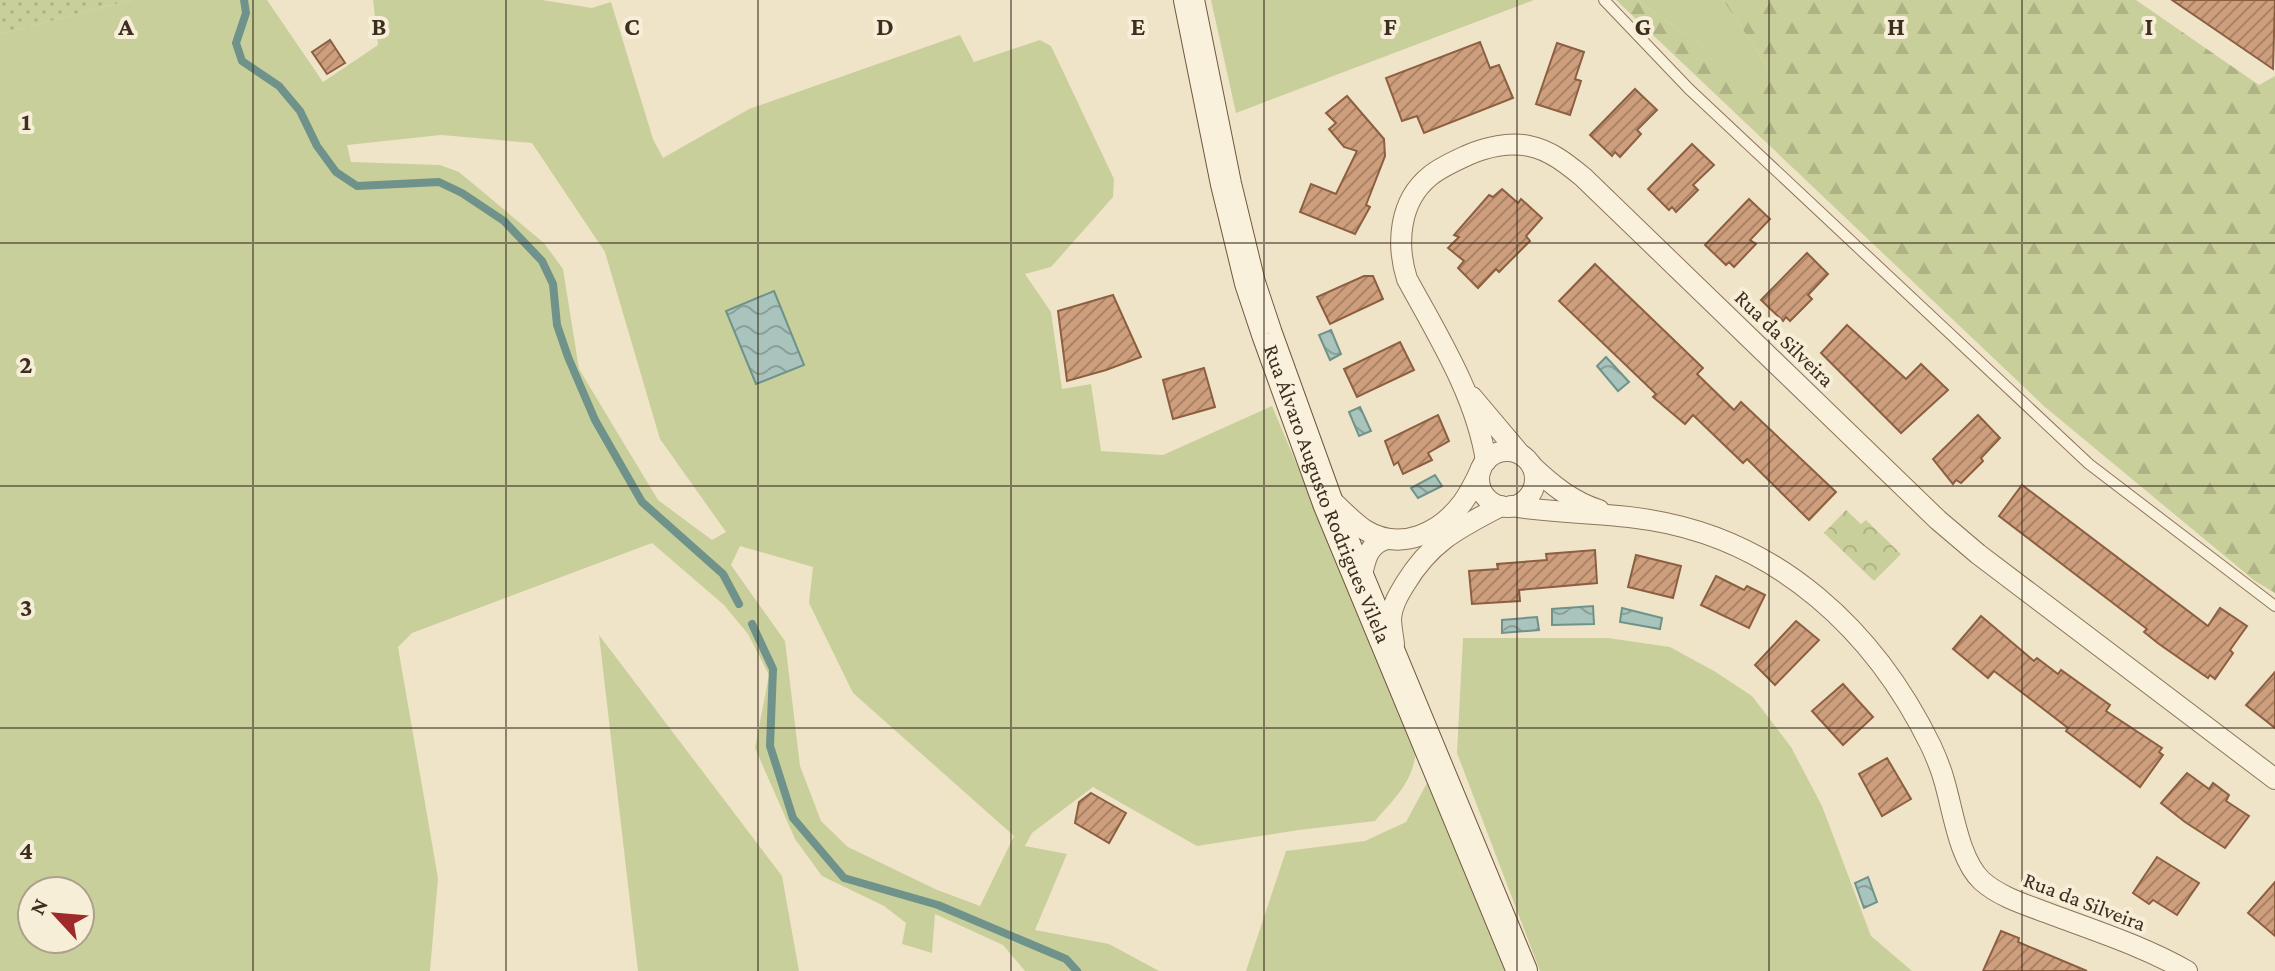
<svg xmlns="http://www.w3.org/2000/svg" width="2275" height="971" viewBox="0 0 2275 971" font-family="'Crimson Pro',serif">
	<defs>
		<pattern id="forest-firs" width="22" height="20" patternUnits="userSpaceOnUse" patternTransform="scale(2)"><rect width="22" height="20" fill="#c9cf9b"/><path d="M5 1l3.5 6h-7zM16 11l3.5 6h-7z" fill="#aeb285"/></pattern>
		<pattern id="park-crowns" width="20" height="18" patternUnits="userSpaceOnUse" patternTransform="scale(2)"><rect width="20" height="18" fill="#c9cf9b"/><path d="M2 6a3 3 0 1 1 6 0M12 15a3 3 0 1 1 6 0" fill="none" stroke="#aeb285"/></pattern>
		<pattern id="garden-dots" width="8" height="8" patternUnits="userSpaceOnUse" patternTransform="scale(2)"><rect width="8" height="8" fill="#c9cf9b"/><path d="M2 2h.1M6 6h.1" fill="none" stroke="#aeb285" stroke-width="1.8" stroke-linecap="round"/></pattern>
		<pattern id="water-waves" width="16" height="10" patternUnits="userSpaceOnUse" patternTransform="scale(2)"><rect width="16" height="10" fill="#a9c4bc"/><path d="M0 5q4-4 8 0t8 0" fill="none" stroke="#8ba098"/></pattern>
		<pattern id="building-hatch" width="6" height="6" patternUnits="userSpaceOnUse" patternTransform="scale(2)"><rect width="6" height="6" fill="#cf9f7d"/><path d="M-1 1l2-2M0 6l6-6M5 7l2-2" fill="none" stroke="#a98266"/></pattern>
	</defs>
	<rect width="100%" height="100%" fill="#f0e4c8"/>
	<g fill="#c9cf9b" fill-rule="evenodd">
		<path d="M131,0h136l56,82 55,-37 -5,-45h169l50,8 19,-6 42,137 10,19 86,-49 211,-74 14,27 66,-22 11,6 63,133 -1,18 -62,70 -26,7 26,38 11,77 29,-5 10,67 62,4 109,-49 144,340c0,33 -21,52 -41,75l-76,9 -102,16 -104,-59 -61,46 -7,13 42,8 -32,76 74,14 50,27h-134l-22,-26 -68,-31 -3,39 -30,-9 4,-21 -22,-17 -62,-30 -27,-37 -40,-91 14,-73 -21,-41 -24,-29 -72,-62 -240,90 -14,14 40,231 -8,93h-430v-937zM441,135l91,8 73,109 55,187 66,93 -14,8 -54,-40 -79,-131 -16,-100 -19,-26 -85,-71 -19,-7 -89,-3 -4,-17zM740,546l73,21 -4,36 44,90 161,143 -34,70 -45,-17 -87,-42 -27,-26 -21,-55 -15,-125 -54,-76zM32,891h48v48h-48z"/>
		<polygon points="1211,0 1534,0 1236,113"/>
		<polygon points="1637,0 1723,0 1767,66 1759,87"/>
		<polygon points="599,635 782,876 799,971 638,971"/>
		<polygon points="1463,638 1608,638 1670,647 1714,671 1752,696 1791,747 1822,806 1871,936 1912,971 1540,971 1457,753"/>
		<polygon points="1427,783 1505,971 1246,971 1286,851 1365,841 1406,822"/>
	</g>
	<polygon fill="url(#forest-firs)" points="1616,0 1637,0 1758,86 1767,66 1723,0 2136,0 2259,85 2275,76 2275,593 2255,581 2045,407"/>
	<polygon fill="url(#park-crowns)" points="1846,510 1861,524 1866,520 1901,554 1874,581 1824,533"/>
	<polygon fill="url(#garden-dots)" points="0,0 131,0 0,34"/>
	<g fill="url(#water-waves)" stroke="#6f938a" stroke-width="2">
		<polygon points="774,291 804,365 756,384 726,311"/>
		<polygon points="1331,330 1341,354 1330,360 1319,335"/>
		<polygon points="1606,357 1629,382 1618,391 1597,366"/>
		<polygon points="1360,407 1371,431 1359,436 1349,412"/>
		<polygon points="1435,475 1442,486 1418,498 1411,488"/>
		<polygon points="1593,606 1594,624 1552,625 1552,609"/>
		<polygon points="1622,608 1662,618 1660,629 1620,622"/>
		<polygon points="1537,617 1539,630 1502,633 1502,620"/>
		<polygon points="1868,877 1877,902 1864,908 1855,883"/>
	</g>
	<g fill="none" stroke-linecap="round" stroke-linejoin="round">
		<g stroke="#6f938a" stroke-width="8">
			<polyline points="244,0 246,13 236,43 242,61 279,86 300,111 317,146 336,172 357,186 439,182 462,193 504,221 542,261 553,284 557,325 568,357 595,420 642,502 723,574 739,604"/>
			<polyline points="752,624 773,669 770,746 793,818 844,878 938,905 1066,959 1077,971"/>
		</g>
	</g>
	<g fill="url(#building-hatch)" stroke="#8d5f41" stroke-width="2">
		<polygon points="2172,0 2275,0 2273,69"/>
		<polygon points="330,40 345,63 327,74 312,52"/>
		<polygon points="1480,42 1490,68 1499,65 1513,98 1424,133 1417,116 1402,121 1386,78"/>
		<polygon points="1557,43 1584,52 1575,79 1581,81 1570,115 1536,104"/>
		<polygon points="1635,89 1657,110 1637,130 1641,134 1620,157 1615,152 1612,156 1590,135"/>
		<polygon points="1347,96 1384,139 1385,156 1366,205 1370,207 1355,234 1300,212 1311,184 1336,194 1357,151 1344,147 1329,129 1336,123 1326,113"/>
		<polygon points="1692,144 1714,165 1693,185 1698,190 1676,212 1672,207 1669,210 1648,189"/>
		<polygon points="1502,189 1518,203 1521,199 1542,218 1526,236 1530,241 1499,272 1496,269 1478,288 1458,268 1464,261 1448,248 1459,237 1454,235 1489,195 1493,197"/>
		<polygon points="1749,199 1770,219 1750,240 1756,244 1734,267 1729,262 1726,265 1705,245"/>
		<polygon points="1807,253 1828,274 1808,295 1812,299 1790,321 1786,317 1783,321 1761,300"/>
		<polygon points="1595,264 1703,368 1697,374 1734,410 1741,402 1836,492 1809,520 1747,459 1743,463 1693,415 1685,424 1653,397 1656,394 1559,301"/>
		<polygon points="1364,276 1373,276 1383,299 1330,324 1317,297"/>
		<polygon points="1113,295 1141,357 1106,370 1067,381 1058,311"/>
		<polygon points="1847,325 1906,379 1921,364 1948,390 1901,433 1821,353"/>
		<polygon points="1400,342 1414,370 1357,397 1344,369"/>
		<polygon points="1204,368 1215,407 1173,419 1163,380"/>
		<polygon points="1438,415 1449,441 1428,453 1432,460 1403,474 1398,462 1394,465 1385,441"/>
		<polygon points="1978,415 2000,438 1981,458 1983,461 1961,483 1956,480 1953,484 1933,459"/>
		<polygon points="2022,485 2208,626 2220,608 2247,626 2230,650 2233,653 2215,679 2210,675 2208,678 2159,644 2144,632 2147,629 1999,516"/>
		<polygon points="1595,550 1597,583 1519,590 1520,601 1472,604 1469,571 1498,569 1497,564 1547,560 1546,554"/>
		<polygon points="1636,555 1681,566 1673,598 1628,587"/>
		<polygon points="1716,576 1744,590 1747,586 1765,595 1749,628 1701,605"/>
		<polygon points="1981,616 2034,661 2037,658 2058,674 2061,670 2110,705 2106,711 2162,748 2159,752 2163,755 2140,787 2066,731 2068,728 1994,671 1988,678 1953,649"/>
		<polygon points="1796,621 1819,640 1775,685 1755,665"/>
		<polygon points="2275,672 2275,728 2246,705"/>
		<polygon points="1843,684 1873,717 1843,745 1812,711"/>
		<polygon points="1887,758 1911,799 1882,816 1859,774"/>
		<polygon points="2187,773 2209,789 2213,783 2229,795 2226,801 2249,816 2225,848 2185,822 2161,803"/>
		<polygon points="1091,793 1126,813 1109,843 1075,823 1079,802"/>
		<polygon points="2157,857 2199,883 2177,915 2153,900 2149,904 2133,893"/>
		<polygon points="2275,882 2275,936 2248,913"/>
		<polygon points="2001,931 2019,938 2018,942 2087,971 1983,971"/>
	</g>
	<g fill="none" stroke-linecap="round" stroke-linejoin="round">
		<g stroke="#8d765c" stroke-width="12">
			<polyline id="lane" points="1604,0 1689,89 2089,464 2275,606"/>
		</g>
		<g stroke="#8d765c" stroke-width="22">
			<g id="street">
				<polyline points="1472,397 1520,454"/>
				<circle cx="1507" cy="479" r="28"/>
				<path d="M1486,461c-10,-65 -48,-125 -79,-182 -11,-35 -8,-78 23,-103 11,-9 25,-15 38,-21 18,-8 41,-13 61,-9 21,4 38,18 54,31l355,343 40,34 297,225"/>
				<path d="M1532,466c20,19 41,36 67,44"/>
				<path d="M1332,501c10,9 21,21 33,29 36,22 75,3 98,-28 7,-10 13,-22 18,-33"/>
				<path d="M1511,506c46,8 93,6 139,14 129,21 225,111 281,226 5,11 10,23 13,34 9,30 15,80 38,101 19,17 48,25 71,34 46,17 92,32 134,56"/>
				<path d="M1363,582l-2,-2c4,-19 6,-36 26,-41"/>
				<path d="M1394,644c-1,-8 -3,-18 -3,-26 1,-13 8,-24 14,-34 26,-43 54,-56 96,-78"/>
			</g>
		</g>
		<g stroke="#6f573f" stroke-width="32">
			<g id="secondary">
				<path id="s1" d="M1189,0l37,184 24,99 17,51 61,169 194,468"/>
			</g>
		</g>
		<use href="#lane" stroke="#faf1dc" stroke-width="10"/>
		<use href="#street" stroke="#faf1dc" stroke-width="20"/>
		<use href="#secondary" stroke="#faf1dc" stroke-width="30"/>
	</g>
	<path fill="none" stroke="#3d2e20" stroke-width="2" stroke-opacity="0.55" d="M253,0v971M506,0v971M758,0v971M1011,0v971M1264,0v971M1517,0v971M1769,0v971M2022,0v971M0,243h2275M0,486h2275M0,728h2275"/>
	<g text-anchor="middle" stroke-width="8" stroke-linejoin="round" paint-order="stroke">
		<g font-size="22" fill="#3d2e20" stroke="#f7eed8">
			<text transform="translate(1785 338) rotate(44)" y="8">Rua da Silveira</text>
			<text dy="8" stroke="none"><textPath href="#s1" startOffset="514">Rua Álvaro Augusto Rodrigues Vilela</textPath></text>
			<text transform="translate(2085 901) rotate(21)" y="8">Rua da Silveira</text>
		</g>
	</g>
	<g font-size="26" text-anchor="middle" font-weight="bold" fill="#3d2e20" stroke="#f7eed8" stroke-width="8" stroke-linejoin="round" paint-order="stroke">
		<text x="126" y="35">A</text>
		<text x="379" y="35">B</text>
		<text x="632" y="35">C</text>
		<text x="885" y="35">D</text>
		<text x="1138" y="35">E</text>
		<text x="1390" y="35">F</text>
		<text x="1643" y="35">G</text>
		<text x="1896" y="35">H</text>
		<text x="2149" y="35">I</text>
		<text x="26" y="130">1</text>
		<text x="26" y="373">2</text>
		<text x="26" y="616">3</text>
		<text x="26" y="859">4</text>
	</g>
	<g transform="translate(56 915) rotate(296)"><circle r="38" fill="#f7eed8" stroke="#ada18e" stroke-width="2"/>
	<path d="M0-6L14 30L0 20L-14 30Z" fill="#9e2a2b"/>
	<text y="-12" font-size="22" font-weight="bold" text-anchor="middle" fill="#3d2e20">N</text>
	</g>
</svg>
